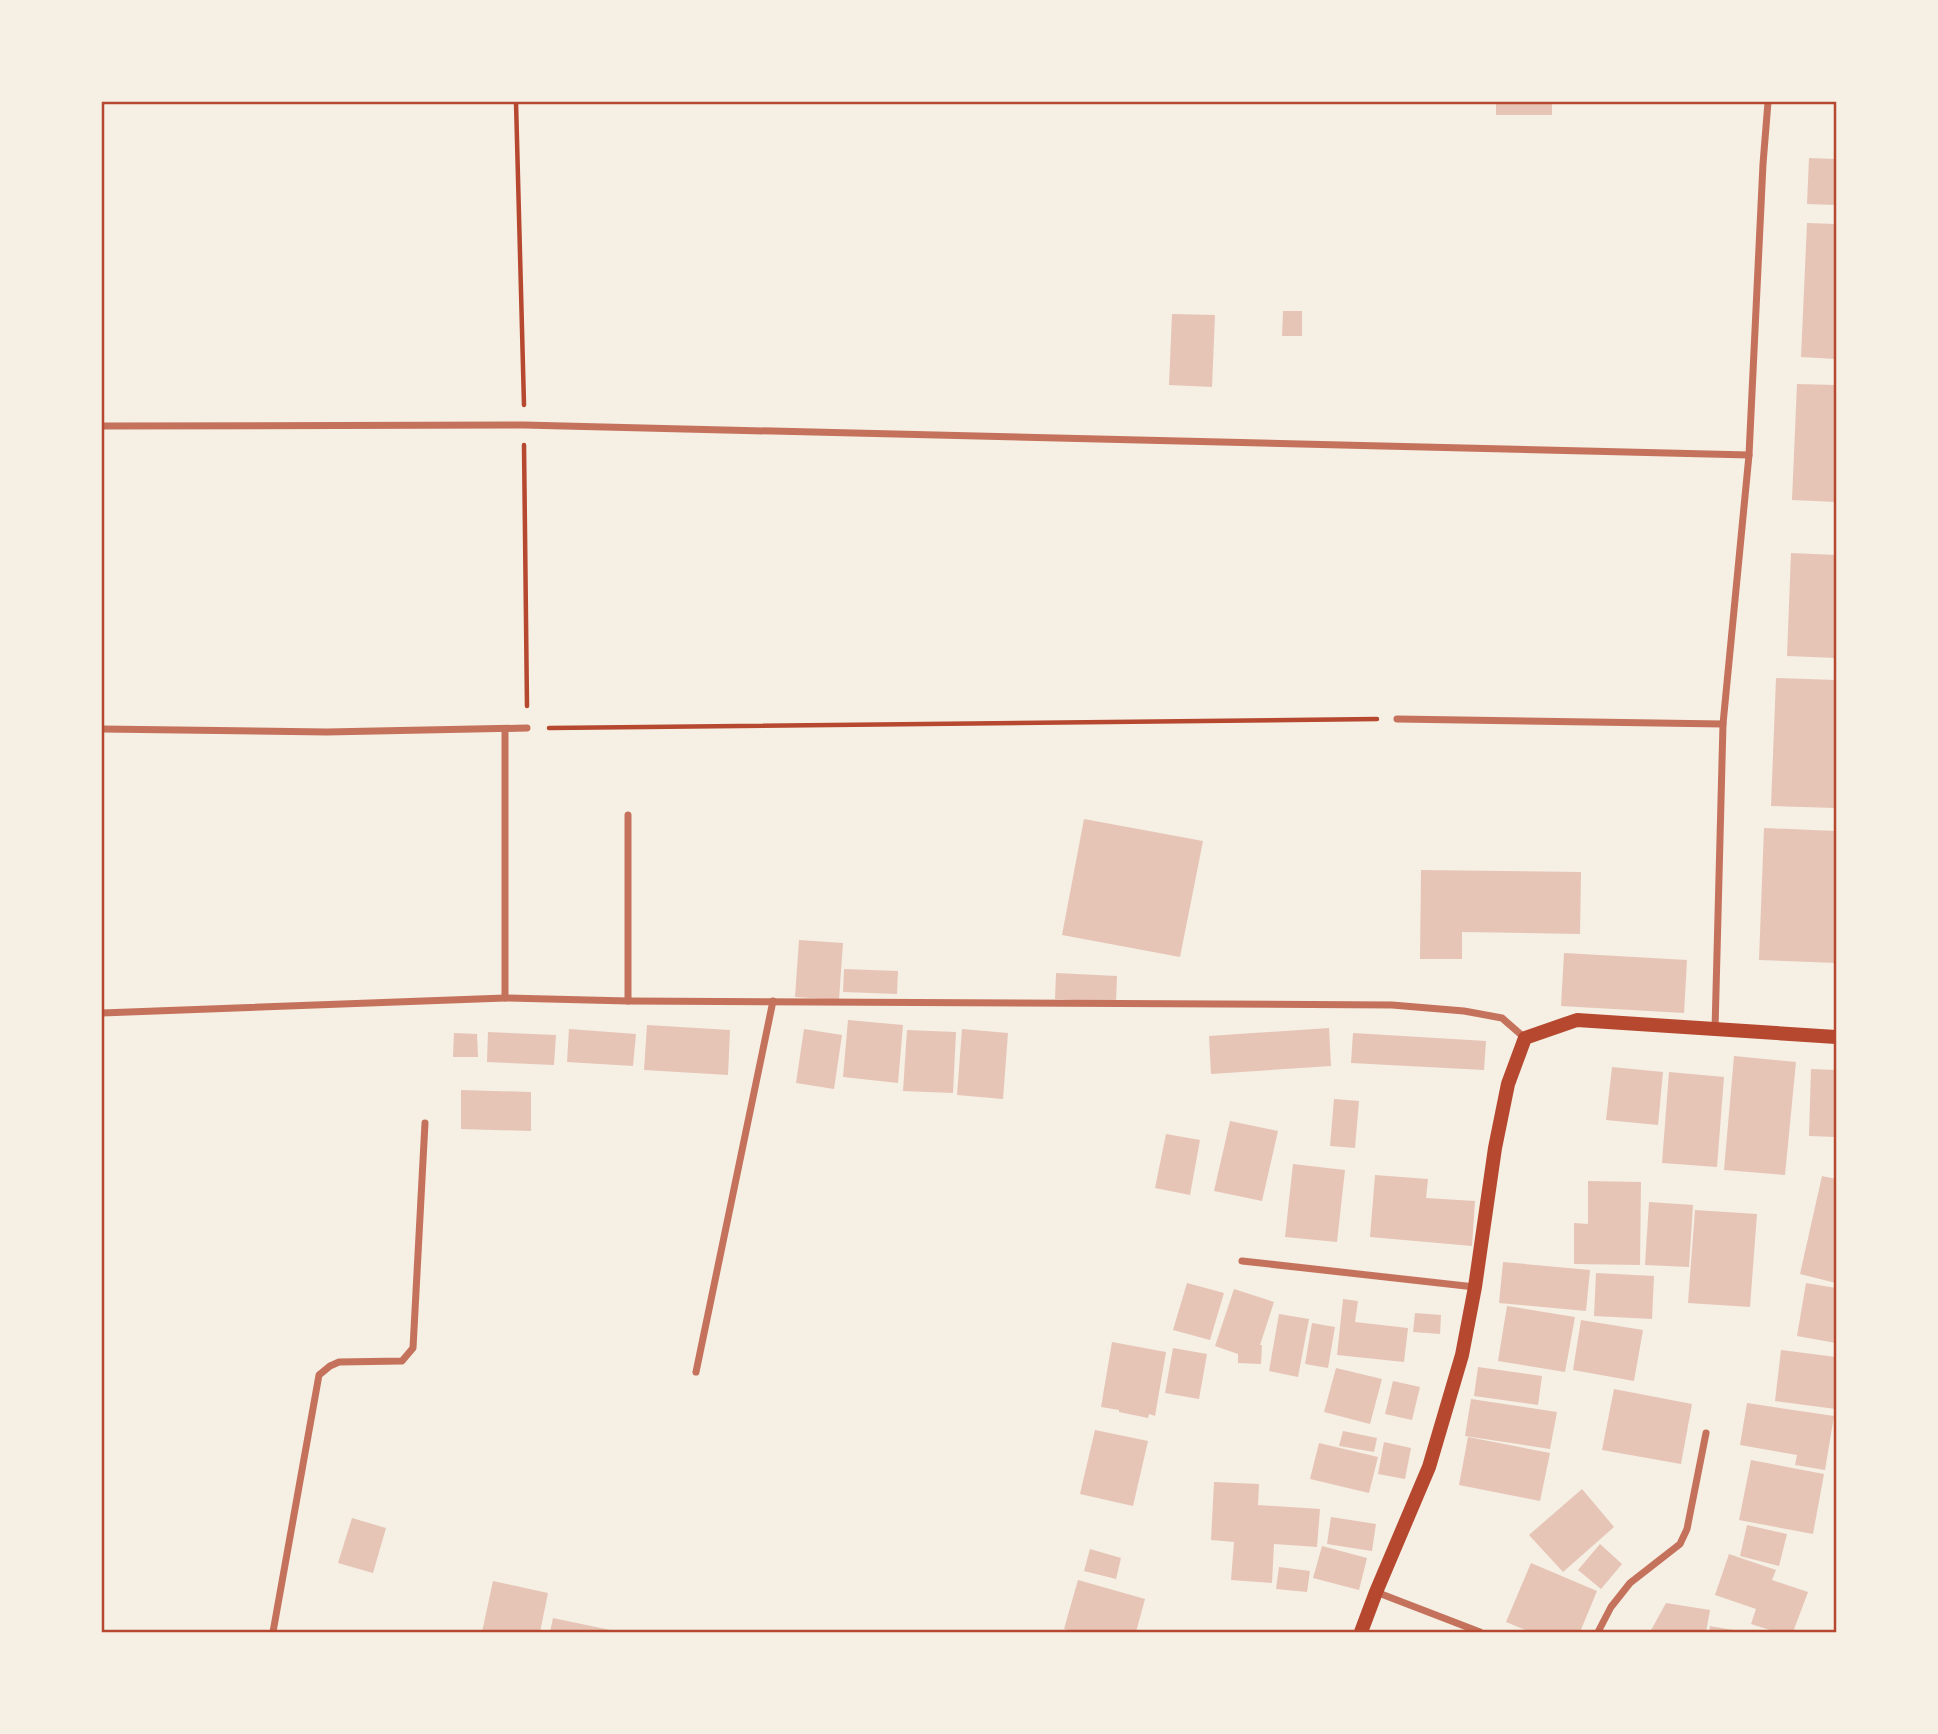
<svg xmlns="http://www.w3.org/2000/svg" width="1938" height="1734" viewBox="0 0 1938 1734" font-family="Mulish,sans-serif">
	<rect width="100%" height="100%" fill="#f6efe4"/>
	<g fill="#e6c5b7">
		<rect x="1496" y="102" width="56" height="13"/>
		<polygon points="1809,158 1836,159 1836,205 1807,204"/>
		<polygon points="1807,223 1836,224 1836,359 1801,357"/>
		<polygon points="1283,311 1302,311 1302,336 1282,336"/>
		<polygon points="1172,314 1215,315 1212,387 1169,385"/>
		<polygon points="1797,384 1836,385 1836,502 1792,500"/>
		<polygon points="1791,553 1836,555 1836,658 1787,656"/>
		<polygon points="1776,678 1836,680 1836,808 1771,806"/>
		<polygon points="1084,819 1203,841 1180,957 1062,935"/>
		<polygon points="1764,828 1836,831 1836,963 1759,960"/>
		<polygon points="1421,870 1581,872 1580,934 1462,932 1462,959 1420,959"/>
		<polygon points="799,940 843,943 839,1000 795,997"/>
		<polygon points="1564,953 1687,960 1684,1013 1561,1006"/>
		<polygon points="844,969 898,971 897,994 843,992"/>
		<polygon points="1056,973 1117,976 1116,1002 1055,999"/>
		<polygon points="848,1020 903,1025 898,1083 843,1077"/>
		<polygon points="647,1025 730,1030 728,1075 644,1070"/>
		<polygon points="1329,1028 1331,1066 1211,1074 1209,1036"/>
		<polygon points="569,1029 636,1034 633,1066 567,1062"/>
		<polygon points="804,1029 842,1035 834,1089 796,1083"/>
		<polygon points="962,1029 1008,1033 1003,1099 957,1095"/>
		<polygon points="907,1030 956,1032 953,1093 903,1091"/>
		<polygon points="488,1032 556,1035 554,1065 487,1062"/>
		<polygon points="454,1033 477,1034 478,1057 453,1057"/>
		<polygon points="1353,1033 1486,1041 1484,1070 1351,1063"/>
		<polygon points="1734,1056 1796,1062 1785,1175 1724,1170"/>
		<polygon points="1612,1067 1663,1072 1658,1125 1606,1120"/>
		<polygon points="1811,1069 1836,1070 1836,1137 1809,1136"/>
		<polygon points="1669,1072 1724,1077 1717,1167 1662,1163"/>
		<polygon points="461,1090 531,1092 531,1131 461,1129"/>
		<polygon points="1334,1099 1359,1101 1355,1148 1330,1146"/>
		<polygon points="1230,1121 1278,1131 1262,1201 1214,1191"/>
		<polygon points="1166,1134 1200,1140 1190,1195 1155,1188"/>
		<polygon points="1293,1164 1345,1170 1337,1242 1285,1237"/>
		<polygon points="1375,1175 1428,1179 1426,1198 1475,1201 1472,1246 1370,1237"/>
		<polygon points="1822,1176 1836,1179 1836,1283 1800,1274"/>
		<polygon points="1588,1181 1641,1182 1640,1265 1574,1264 1574,1223 1588,1224"/>
		<polygon points="1649,1202 1693,1205 1689,1267 1645,1265"/>
		<polygon points="1695,1210 1757,1214 1750,1307 1688,1303"/>
		<polygon points="1503,1262 1590,1270 1586,1311 1499,1303"/>
		<polygon points="1596,1273 1654,1276 1652,1319 1594,1316"/>
		<polygon points="1187,1283 1224,1293 1210,1340 1173,1330"/>
		<polygon points="1806,1283 1836,1288 1836,1343 1797,1336"/>
		<polygon points="1234,1289 1274,1302 1260,1345 1262,1345 1261,1364 1238,1363 1238,1354 1215,1346"/>
		<polygon points="1343,1299 1358,1301 1355,1322 1408,1328 1404,1362 1337,1355"/>
		<polygon points="1507,1306 1575,1317 1565,1372 1498,1361"/>
		<polygon points="1415,1313 1441,1315 1440,1334 1413,1332"/>
		<polygon points="1279,1314 1309,1319 1298,1377 1269,1371"/>
		<polygon points="1581,1320 1643,1330 1634,1381 1573,1370"/>
		<polygon points="1312,1323 1335,1327 1328,1368 1305,1364"/>
		<polygon points="1112,1342 1166,1352 1155,1416 1149,1414 1148,1418 1119,1412 1119,1410 1101,1407"/>
		<polygon points="1173,1348 1207,1354 1199,1399 1165,1393"/>
		<polygon points="1781,1350 1836,1357 1836,1409 1775,1401"/>
		<polygon points="1478,1367 1542,1376 1538,1405 1474,1396"/>
		<polygon points="1336,1368 1382,1379 1370,1424 1324,1412"/>
		<polygon points="1393,1381 1420,1387 1412,1420 1385,1414"/>
		<polygon points="1614,1389 1692,1404 1681,1464 1602,1450"/>
		<polygon points="1471,1399 1557,1412 1550,1449 1465,1436"/>
		<polygon points="1747,1403 1834,1416 1825,1470 1795,1465 1797,1455 1740,1445"/>
		<polygon points="1095,1430 1148,1441 1133,1506 1080,1494"/>
		<polygon points="1343,1431 1377,1438 1374,1452 1339,1446"/>
		<polygon points="1468,1437 1550,1453 1540,1501 1459,1485"/>
		<polygon points="1384,1442 1411,1448 1405,1479 1378,1474"/>
		<polygon points="1319,1443 1378,1457 1369,1493 1310,1479"/>
		<polygon points="1751,1460 1824,1474 1813,1534 1739,1520"/>
		<polygon points="1214,1482 1259,1484 1258,1505 1320,1509 1317,1547 1274,1544 1272,1583 1231,1580 1234,1542 1211,1540"/>
		<polygon points="1582,1489 1614,1527 1563,1572 1529,1535"/>
		<polygon points="1331,1517 1376,1524 1372,1551 1327,1544"/>
		<polygon points="352,1518 386,1528 373,1573 338,1563"/>
		<polygon points="1747,1525 1787,1534 1779,1566 1740,1556"/>
		<polygon points="1600,1544 1622,1564 1601,1589 1578,1570"/>
		<polygon points="1322,1546 1367,1558 1359,1590 1313,1578"/>
		<polygon points="1090,1549 1121,1558 1116,1579 1084,1571"/>
		<polygon points="1729,1554 1776,1570 1772,1580 1808,1592 1793,1632 1776,1632 1751,1624 1756,1609 1715,1595"/>
		<polygon points="1531,1563 1597,1591 1580,1632 1530,1632 1506,1622"/>
		<polygon points="1279,1567 1310,1571 1307,1592 1276,1589"/>
		<polygon points="1078,1580 1145,1599 1136,1632 1077,1632 1064,1629"/>
		<polygon points="493,1581 548,1593 540,1632 482,1632"/>
		<polygon points="1666,1603 1710,1610 1706,1632 1650,1632"/>
		<polygon points="553,1618 615,1631 615,1632 550,1632"/>
		<polygon points="1710,1626 1739,1631 1738,1632 1709,1632"/>
	</g>
	<g fill="none" stroke-linecap="round" stroke-linejoin="round">
		<g stroke="#b5482f" stroke-width="4.5">
			<polyline points="516,102 524,405"/>
			<polyline points="524,445 527,706"/>
			<polyline points="549,728 1377,719"/>
		</g>
		<g stroke="#c5725c" stroke-width="7">
			<polyline points="102,426 524,425 1749,455"/>
			<polyline points="1397,719 1723,724"/>
			<polyline points="102,729 327,732 527,728"/>
			<polyline points="505,729 505,998"/>
			<polyline points="628,1001 628,815"/>
			<polyline points="102,1013 505,998 628,1001 1392,1005 1464,1011 1502,1018 1525,1038"/>
			<polyline points="1715,1030 1723,724 1749,455 1763,164 1768,102"/>
			<polyline points="1242,1261 1475,1287"/>
			<polyline points="696,1372 773,1001"/>
			<polyline points="1376,1592 1480,1632"/>
			<polyline points="273,1632 319,1375 330,1366 339,1362 402,1361 413,1348 425,1123"/>
			<polyline points="1598,1632 1611,1607 1630,1583 1680,1544 1687,1529 1706,1433"/>
		</g>
		<polyline stroke="#b5482f" stroke-width="14" points="1361,1632 1376,1592 1429,1467 1462,1355 1475,1287 1495,1148 1508,1084 1525,1038 1577,1020 1836,1037"/>
	</g>
	<rect width="1938" height="1734" fill="none" stroke="#f6efe4" stroke-width="206"/>
	<rect x="103" y="103" width="1732" height="1528" fill="none" stroke="#b5482f" stroke-width="2.5"/>
</svg>
